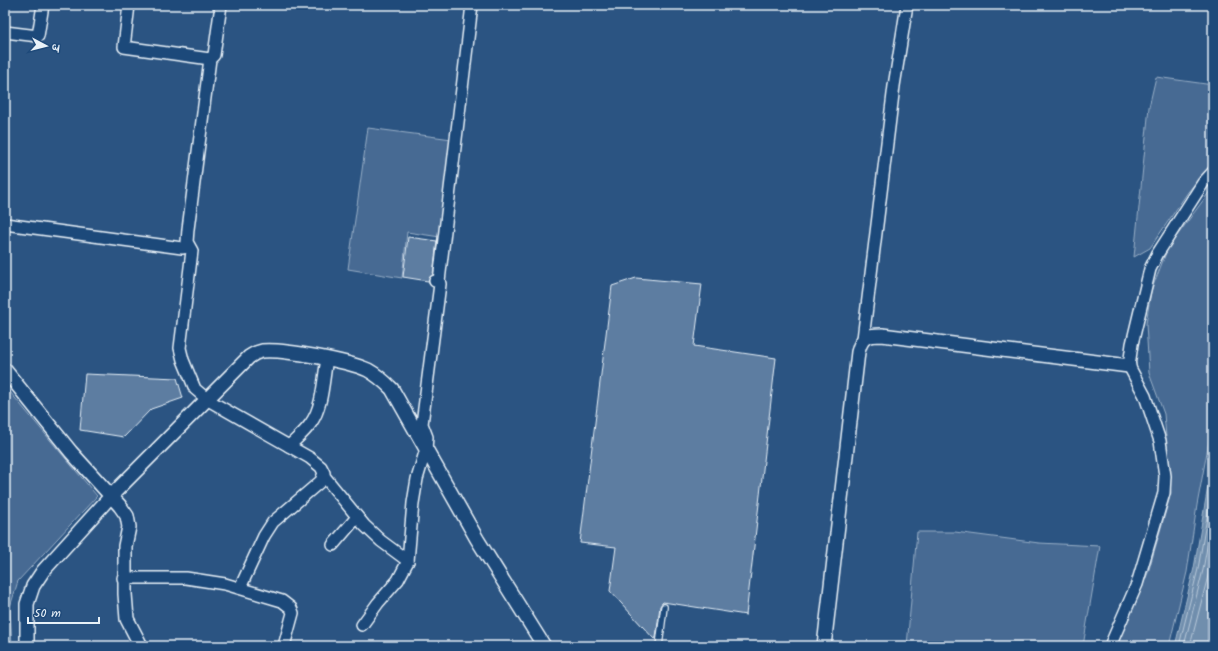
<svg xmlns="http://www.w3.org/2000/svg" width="1218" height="651" viewBox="0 0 1218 651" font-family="Kalam,'Playpen Sans Deva',sans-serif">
	<rect width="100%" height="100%" fill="#2b5482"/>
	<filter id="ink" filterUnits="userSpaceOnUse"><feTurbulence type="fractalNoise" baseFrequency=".025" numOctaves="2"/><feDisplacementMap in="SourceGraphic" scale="8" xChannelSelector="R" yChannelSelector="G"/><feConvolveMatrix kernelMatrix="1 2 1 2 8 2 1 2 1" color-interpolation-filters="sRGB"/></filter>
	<g filter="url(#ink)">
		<g fill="#476b93" stroke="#98aec6">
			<polygon points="1156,77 1213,85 1213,162 1188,192 1150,248 1134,257 1149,107"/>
			<polygon points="368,128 452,139 440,237 407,232 402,278 348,269"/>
			<polygon points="1213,187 1213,420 1197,505 1187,572 1169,646 1116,646 1148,573 1171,493 1164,414 1149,373 1146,324 1151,291 1168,248"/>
			<polygon points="5,386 97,496 18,581 10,607 12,646 5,646"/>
			<polygon points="917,532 955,532 1039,543 1100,546 1083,646 907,646"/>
		</g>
		<polygon fill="#708ead" stroke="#a0b6cb" points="1213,457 1213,646 1175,646 1194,568"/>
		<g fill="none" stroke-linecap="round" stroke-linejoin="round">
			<g stroke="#b8c9da" stroke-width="1">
				<polyline points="1179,646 1198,569 1213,482"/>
				<polyline points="1184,646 1203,570 1213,512"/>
				<polyline points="1190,646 1209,572 1213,548"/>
			</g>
		</g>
		<g fill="#5d7da1" stroke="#e8f1f8">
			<polygon points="408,237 437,241 433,275 428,281 403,277"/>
			<polygon points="636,278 702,284 694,346 776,358 746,615 663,602 660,606 656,638 654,639 610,591 616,547 580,543 612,286"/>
			<polygon points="85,374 177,378 183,398 151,409 124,437 80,430"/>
		</g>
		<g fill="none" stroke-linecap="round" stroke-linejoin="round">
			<g stroke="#e8f1f8" stroke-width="8">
				<polyline id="service" points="659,646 664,607"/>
			</g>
			<g stroke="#e8f1f8" stroke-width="14">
				<g id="minor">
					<polyline points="129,5 124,47 210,59"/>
					<polyline points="221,5 214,55 210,59 188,229 187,242 192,251 180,348 183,360 195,389 208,400 310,458 321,467 324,473 321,481 273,522 264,536 240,588"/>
					<polyline points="5,32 38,36 43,5"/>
					<polyline points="5,224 182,248 189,247"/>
					<polyline points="439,281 472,5"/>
					<polyline points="863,339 894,86 907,5"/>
					<path d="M289,446c7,-7 16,-14 22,-23 12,-17 12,-43 16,-64"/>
					<polyline points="324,476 364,525 381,541 408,561"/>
					<polyline points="333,545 357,517"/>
					<polyline points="123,578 186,578 225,584 282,601 291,608 293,613 284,646"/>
					<polyline points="362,625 378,603 398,580 408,561 413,503 417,479 426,449 427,437 422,424 440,284 439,281 435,281"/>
					<polyline points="1110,646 1137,584 1164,493 1165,476 1160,441 1145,396 1129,366 1132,344 1150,269 1158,253 1203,183 1213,172"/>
				</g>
			</g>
			<g stroke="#e8f1f8" stroke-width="16">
				<g id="tertiary">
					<polyline points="5,370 71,452 120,506 127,516 129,527 125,546 125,594 127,619 141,646"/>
					<path d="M27,646v-42l6,-18 10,-15 68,-75 138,-139c4,-3 8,-5 13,-6 22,-2 86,10 106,19 9,5 17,12 24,19l85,150 67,107"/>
					<path d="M824,646l34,-294c4,-16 9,-17 24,-17l247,31"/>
				</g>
			</g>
			<use href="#service" stroke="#1f4a7a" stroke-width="5.5"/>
			<use href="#minor" stroke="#1f4a7a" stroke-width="11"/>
			<use href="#tertiary" stroke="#1f4a7a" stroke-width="13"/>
		</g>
	</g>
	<rect width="1218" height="651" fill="none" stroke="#1f4a7a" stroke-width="20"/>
	<rect x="10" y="10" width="1198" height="631" fill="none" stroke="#e8f1f8" stroke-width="1.5" filter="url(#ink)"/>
	<g transform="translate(46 46) rotate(97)" stroke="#1f4a7a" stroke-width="3" paint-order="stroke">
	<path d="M0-3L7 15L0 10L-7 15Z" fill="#e8f1f8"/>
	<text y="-6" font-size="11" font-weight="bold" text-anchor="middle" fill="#e8f1f8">उ</text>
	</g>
	<path d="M28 617v6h71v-6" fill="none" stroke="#e8f1f8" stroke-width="2"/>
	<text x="34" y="617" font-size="12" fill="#e8f1f8" stroke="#1f4a7a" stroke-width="3" paint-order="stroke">50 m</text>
</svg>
